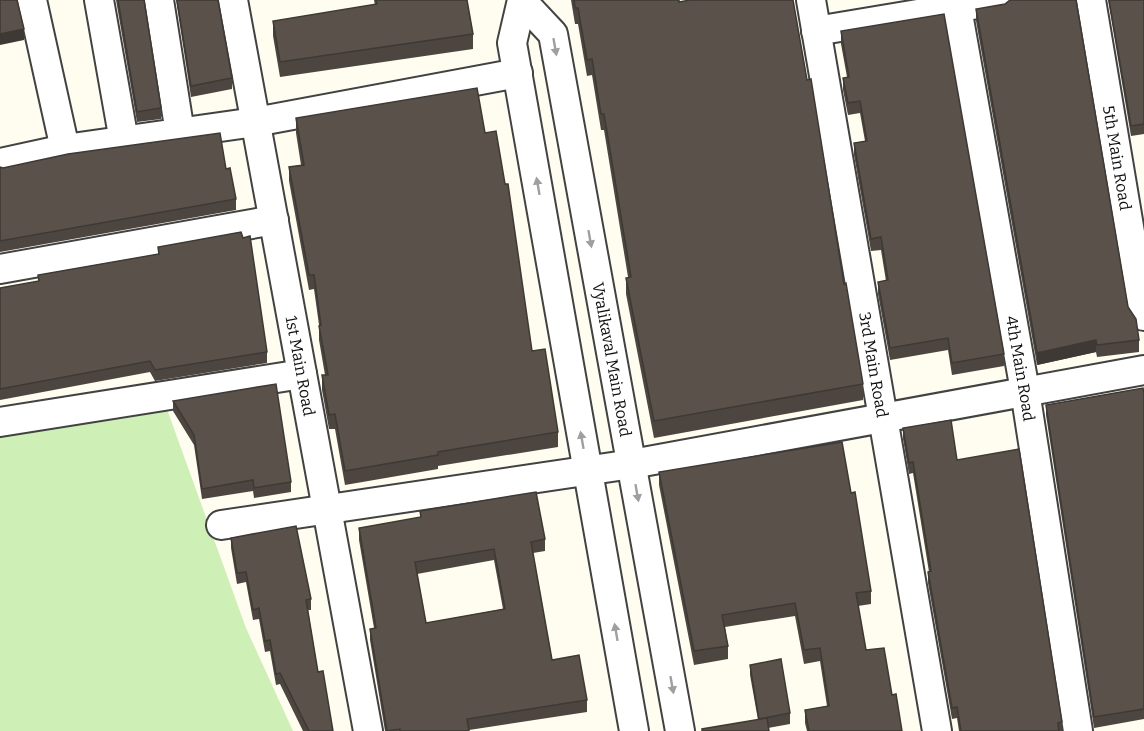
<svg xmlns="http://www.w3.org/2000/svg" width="1144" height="731" viewBox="0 0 1144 731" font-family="Bitter,serif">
	<rect width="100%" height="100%" fill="#fffdf0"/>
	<polygon fill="#ceefb5" points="164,401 246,628 293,731 0,731 0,432"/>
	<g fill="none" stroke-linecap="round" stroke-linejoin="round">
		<g stroke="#424242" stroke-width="32">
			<g id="minor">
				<polyline points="32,0 65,149"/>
				<polyline points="99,0 124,141"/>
				<polyline points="159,0 180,133"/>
				<path id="s1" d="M233,0l135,731"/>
				<polyline points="522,0 512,43 634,731"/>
				<path id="s2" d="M811,0l126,731"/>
				<path id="s3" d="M1091,0l53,316"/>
				<path id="s4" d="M522,1l31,33 127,697"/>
				<path id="s5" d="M957,8l68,383 53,340"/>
				<polyline points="816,31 1002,0"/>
				<polyline points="0,163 65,149 255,122 518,73"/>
				<polyline points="0,269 274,220"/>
				<polyline points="0,422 302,374"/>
				<polyline points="221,525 632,464 1144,370"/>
			</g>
		</g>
		<use href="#minor" stroke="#fff" stroke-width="28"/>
	</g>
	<g fill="#4d4640" fill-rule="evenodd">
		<polygon points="116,0 144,0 161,108 161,119 137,122"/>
		<polygon points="176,0 218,0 232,78 232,89 191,97"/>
		<polygon points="374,0 467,0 473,34 473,49 280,77 273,36 273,21 375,5"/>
		<polygon points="571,0 679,0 679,2 807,80 844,284 863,384 863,400 654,438 626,294 626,278 628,277 604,130 601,130 592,75 587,76 578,24 575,24"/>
		<polygon points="1108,0 1144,0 1144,134 1131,136"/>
		<polygon points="976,9 1128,307 1139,340 1139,352 1097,357 1096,352 1037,365 976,21"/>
		<polygon points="841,31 1004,354 1004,366 952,375 948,350 890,360 878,294 878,282 886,281 881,250 871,251 854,155 854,143 865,141 860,113 848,115 843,90 843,78 847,77 841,44"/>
		<polygon points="296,118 485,133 532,351 558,432 558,447 438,466 438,469 345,485 335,429 329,429 322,390 322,375 325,375 319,340 319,325 314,289 309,290 289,181 289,167 301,165 296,133"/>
		<polygon points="0,167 3,168 226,169 236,199 236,210 0,252"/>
		<polygon points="158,247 267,352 267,363 155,381 150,372 0,400 0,288 38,282 38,275 158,254"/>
		<polygon points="1144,393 1144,719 1094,728 1046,415 1046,405"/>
		<polygon points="173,401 291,482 291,492 254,498 253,491 202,499 194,445 173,411"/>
		<polygon points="903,428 957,460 1062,722 1062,731 959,731 957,718 952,719 928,583 928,572 929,572 913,473 909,474 903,439"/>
		<polygon points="659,472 851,493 871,591 871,604 858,606 866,650 892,695 902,731 807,731 805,723 805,710 827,706 820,661 804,664 795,616 725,627 728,646 728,659 694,665 659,485"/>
		<path d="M420,511l125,28v12l-12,2 19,107 35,40v12l-118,18v1h-84l-15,-91v-11l4,-1 -15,-88v-12l61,-10zM494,560l9,49 -77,14 -9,-49z"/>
		<polygon points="231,538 311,599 311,610 308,610 318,672 333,731 303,731 280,684 276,685 270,651 265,652 259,619 253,620 246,582 237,584 231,548"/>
		<polygon points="750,665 790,713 790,724 768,728 758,720 750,675"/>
	</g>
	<g fill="#3e3934">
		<polygon points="24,29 24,40 0,45 0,34"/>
		<polygon points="1096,340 1096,352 1037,365 1037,353"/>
	</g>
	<g fill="#59514a" stroke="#3e3934" stroke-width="1.5" fill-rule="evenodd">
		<polygon points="0,0 17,0 24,29 0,34"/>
		<polygon points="118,0 144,0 161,108 137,112"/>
		<polygon points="177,0 218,0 232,78 191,86"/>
		<polygon points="376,0 467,0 473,34 280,62 273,21 377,4"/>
		<polygon points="574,0 679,0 679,2 690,0 793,0 807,80 811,79 844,284 846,283 863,384 654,421 626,278 631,277 604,114 601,114 592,59 587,60 578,8 575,8"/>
		<polygon points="1010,0 1076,0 1128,307 1136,319 1139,340 1097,345 1096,340 1037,353 976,9 1005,4"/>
		<polygon points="1109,0 1144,0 1144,124 1131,126"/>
		<polygon points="944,14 1004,354 952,363 948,338 890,348 878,282 888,280 881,237 871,239 854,143 867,141 860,101 848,103 843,78 849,77 841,31"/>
		<polygon points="477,88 485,133 496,131 505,184 508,184 532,351 545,349 558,432 438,452 438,455 345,471 335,414 329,415 322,375 328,375 319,326 321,325 314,275 309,275 289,167 304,165 296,118"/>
		<polygon points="220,133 226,169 230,168 236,199 0,241 0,167 3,168 68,154"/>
		<polygon points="241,232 243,238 250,236 267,352 155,370 150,361 0,389 0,288 39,281 38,275 159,254 158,247"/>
		<polygon points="276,384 291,482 254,488 253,480 202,489 194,435 173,401"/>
		<polygon points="1143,388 1144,393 1144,709 1094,717 1046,405"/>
		<polygon points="951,420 957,460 1019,449 1062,722 1058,723 1059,731 961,731 957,707 952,708 928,572 931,571 913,462 909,463 903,428"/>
		<polygon points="842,442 851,493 855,492 871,591 856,593 866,650 884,648 892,695 896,694 902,731 809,731 805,710 829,706 820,648 804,650 795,603 722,615 728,646 694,651 659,472"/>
		<path d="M536,492l9,47 -14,3 21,118 27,-5 8,45 -120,19 2,12h-69v-2l-13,2 -17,-102 6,-1 -17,-100 62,-11 -1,-6zM494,549l11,60 -79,14 -11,-61z"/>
		<polygon points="296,526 311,599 306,600 318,672 323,671 333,731 309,731 280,673 276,674 270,640 265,641 259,608 253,610 246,572 237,573 231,538"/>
		<polygon points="781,659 790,713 759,719 750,665"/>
		<polygon points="767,718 769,731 702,731 702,729"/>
	</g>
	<defs><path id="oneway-solid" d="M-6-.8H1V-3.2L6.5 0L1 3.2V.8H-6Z" transform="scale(1.5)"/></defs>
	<g fill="#9f9f9f">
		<use href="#oneway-solid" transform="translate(555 47) rotate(80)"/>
		<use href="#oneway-solid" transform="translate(538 186) rotate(-100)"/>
		<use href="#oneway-solid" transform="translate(590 239) rotate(80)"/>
		<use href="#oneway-solid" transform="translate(582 440) rotate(-100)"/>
		<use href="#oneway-solid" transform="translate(637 493) rotate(80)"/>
		<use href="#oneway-solid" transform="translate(616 632) rotate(-100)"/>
		<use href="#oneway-solid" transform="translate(672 685) rotate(80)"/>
	</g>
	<g text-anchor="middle" stroke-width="6" stroke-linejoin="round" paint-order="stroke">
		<g font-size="16" fill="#0f0f0f" stroke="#fff">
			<text dy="6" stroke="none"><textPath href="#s3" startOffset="160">5th Main Road</textPath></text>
			<text dy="6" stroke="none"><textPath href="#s4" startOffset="376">Vyalikaval Main Road</textPath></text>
			<text dy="6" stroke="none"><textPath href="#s1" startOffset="372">1st Main Road</textPath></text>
			<text dy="6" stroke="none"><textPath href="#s2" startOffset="370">3rd Main Road</textPath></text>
			<text dy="6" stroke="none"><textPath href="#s5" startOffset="366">4th Main Road</textPath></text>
		</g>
	</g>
</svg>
